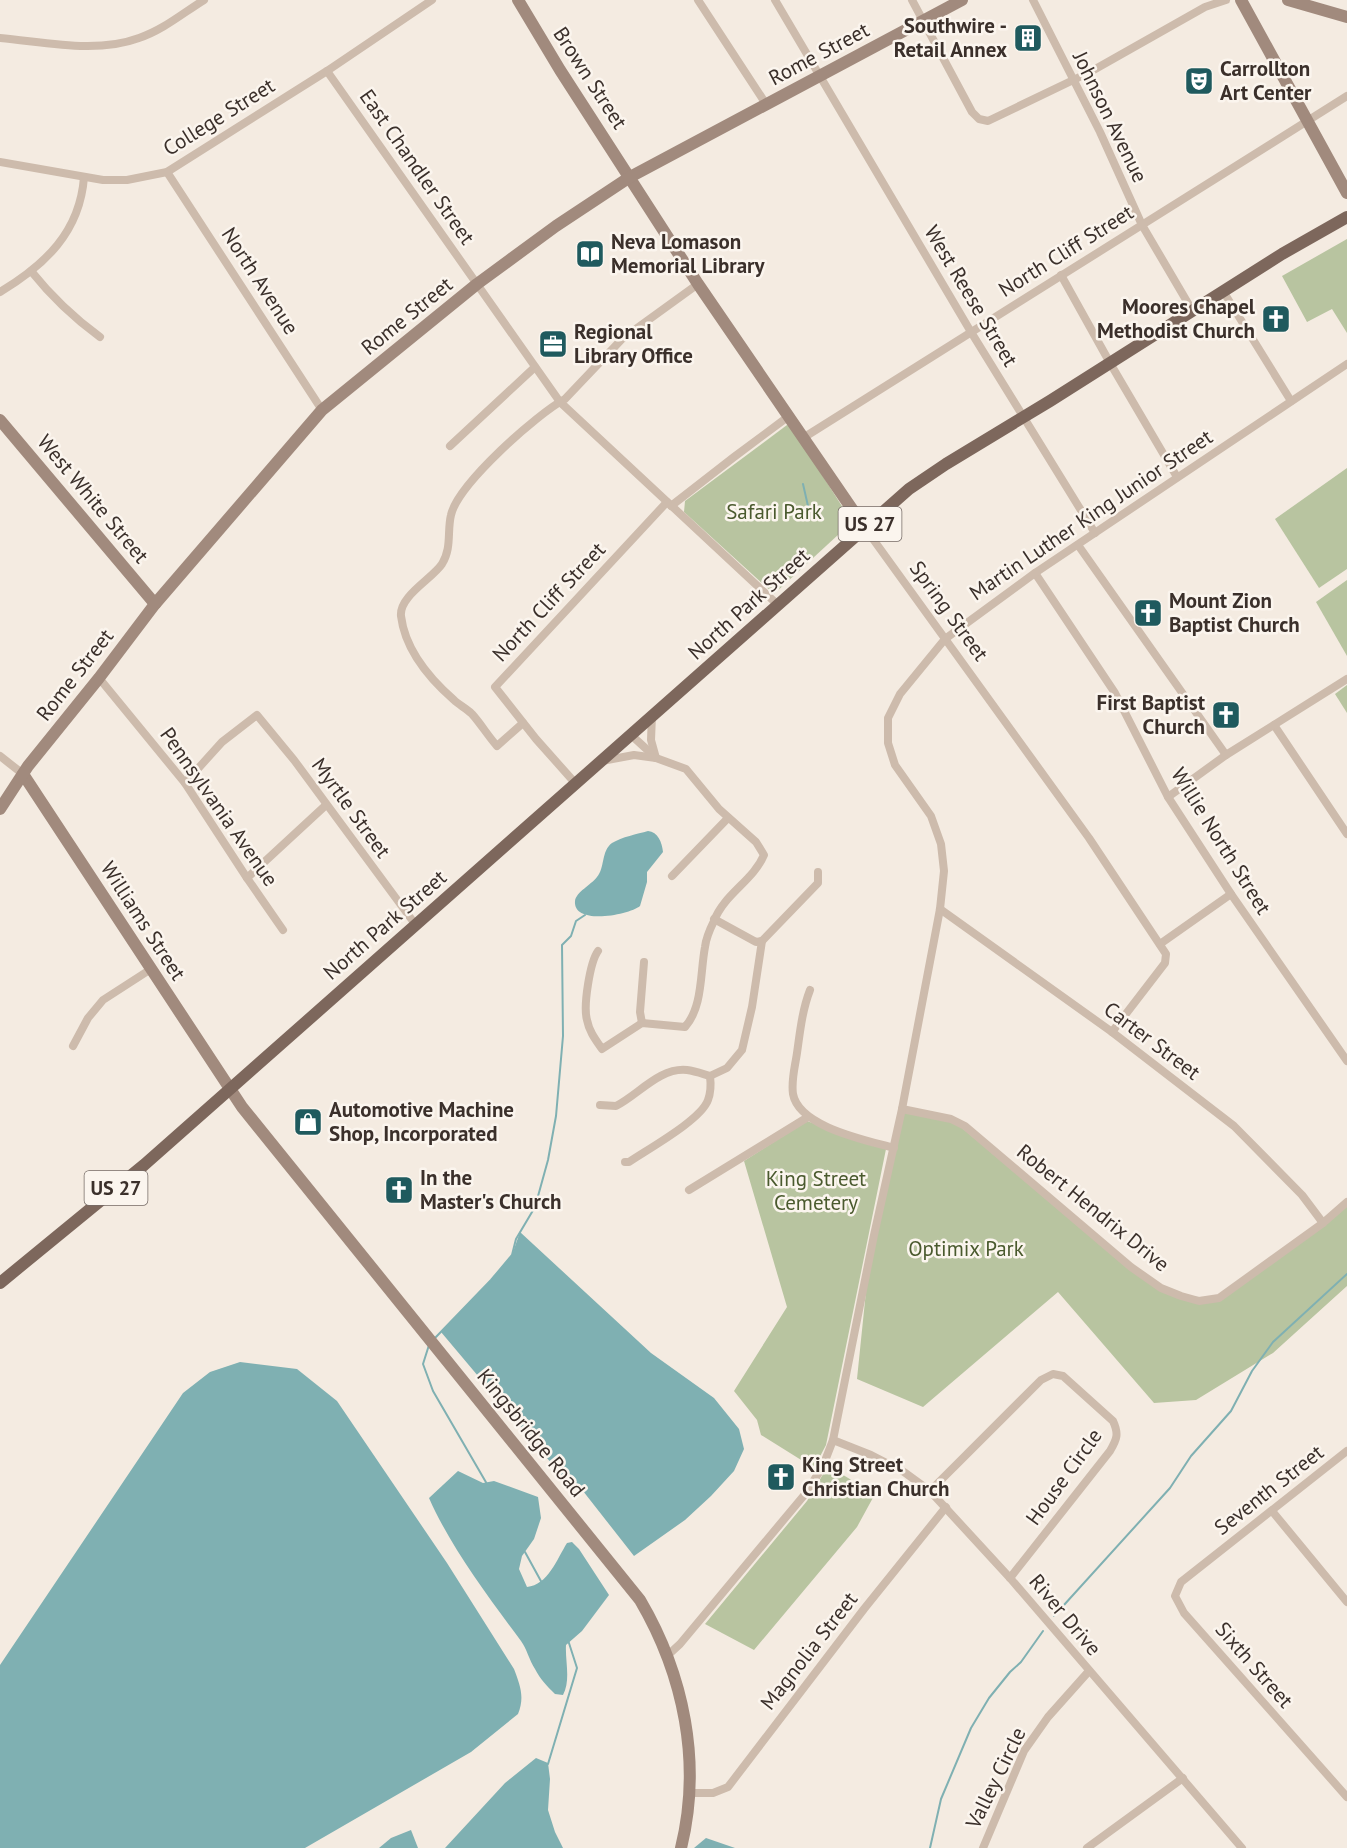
<svg xmlns="http://www.w3.org/2000/svg" width="1347" height="1848" viewBox="0 0 1347 1848" font-family="'PT Sans',sans-serif">
	<rect width="100%" height="100%" fill="#f4ebe1"/>
	<g fill="#b8c4a0">
		<polygon points="1347,239 1347,333 1332,309 1307,322 1282,276"/>
		<polygon points="787,425 791,426 852,522 774,594 684,512 685,501"/>
		<polygon points="1347,468 1347,569 1319,588 1275,519"/>
		<polygon points="1347,580 1347,656 1316,602"/>
		<polygon points="1347,685 1347,713 1335,694"/>
		<polygon points="902,1109 951,1119 1131,1267 1181,1296 1219,1298 1347,1202 1347,1286 1273,1353 1196,1400 1154,1403 1058,1292 923,1407 857,1379 869,1262"/>
		<polygon points="807,1121 886,1149 826,1445 814,1468 761,1435 757,1420 734,1391 787,1307 744,1161"/>
		<polygon points="828,1466 875,1494 857,1527 754,1650 705,1624 807,1501"/>
	</g>
	<g fill="#7fb0b2">
		<path d="M648,831c10,1 14,11 15,21l-16,20v10l-7,24c-11,9 -67,20 -65,-5 1,-9 16,-16 22,-24 8,-9 4,-26 15,-34 10,-6 25,-9 36,-12z"/>
		<polygon points="520,1232 651,1353 714,1398 739,1429 744,1449 734,1471 711,1496 685,1520 634,1556 583,1491 563,1477 441,1332 491,1280 512,1255"/>
		<path d="M240,1362l57,7 40,32 110,162 67,106c6,16 11,28 4,45l-47,38 -166,96h-305v-183l183,-272 27,-21z"/>
		<path d="M458,1471l25,12 11,-2 44,16 3,21 -7,21 -12,17 -3,13 8,18c21,-2 30,-28 40,-44l5,-1 7,7 30,46 -27,36 -16,14c-1,16 5,35 -3,50l-8,-1c-8,-8 -15,-15 -20,-25 -6,-9 -8,-20 -14,-28 -32,-43 -71,-95 -92,-143z"/>
		<polygon points="536,1758 548,1763 550,1779 548,1810 555,1832 563,1848 445,1848 505,1783"/>
		<polygon points="411,1830 418,1848 379,1848 391,1838"/>
		<polygon points="706,1838 735,1848 694,1848"/>
	</g>
	<g fill="none" stroke-linecap="round" stroke-linejoin="round">
		<g stroke="#7fb0b2" stroke-width="2">
			<polyline points="803,484 808,506 811,511"/>
			<polyline points="435,1338 491,1280 512,1255 516,1239 535,1207 548,1160 556,1116 563,1036 562,945 571,936 576,921 585,915"/>
			<polyline points="429,1345 423,1364 433,1391 487,1484"/>
			<polyline points="525,1552 542,1583"/>
			<polyline points="1054,1616 1170,1488 1191,1456 1231,1411 1252,1371 1273,1342 1347,1274"/>
			<polyline points="548,1764 577,1668 568,1640"/>
			<polyline points="930,1848 941,1799 971,1728 989,1698 1010,1672 1021,1662 1043,1631"/>
		</g>
		<g stroke="#cdbbac" stroke-width="8">
			<polyline points="698,0 766,104"/>
			<polyline points="775,0 971,332 1095,533"/>
			<polyline points="912,0 972,112 979,119 988,121 1090,72 1205,7 1226,0"/>
			<polyline points="1033,0 1100,132 1142,225 1192,310"/>
			<path d="M0,38c45,4 96,16 139,0 24,-8 44,-25 65,-38"/>
			<polyline points="327,71 560,402 778,605"/>
			<polyline points="0,162 103,180 127,180 167,172 327,71 432,0"/>
			<polyline points="167,172 322,410"/>
			<path d="M31,271c20,25 43,47 69,66"/>
			<polyline points="1061,275 1110,363 1177,477"/>
			<polyline points="1223,291 1291,401"/>
			<path d="M0,292c45,-27 80,-60 84,-115"/>
			<polyline points="803,438 1347,96"/>
			<polyline points="450,446 535,367"/>
			<polyline points="671,506 734,457 789,416"/>
			<polyline points="865,528 1089,838 1166,954 1165,963 1112,1032"/>
			<polyline points="1078,545 1226,755"/>
			<polyline points="1035,573 1115,693 1168,797 1231,894 1347,1061"/>
			<polyline points="99,678 185,783 247,878 283,930"/>
			<polyline points="652,715 651,740 656,758"/>
			<path d="M523,723l-26,23c-9,-10 -16,-22 -25,-32 -6,-6 -13,-9 -18,-14 -24,-21 -49,-51 -53,-84 -2,-20 31,-37 41,-52 10,-16 5,-33 9,-49 7,-31 86,-101 114,-116l57,-60 76,-55"/>
			<polyline points="1274,725 1347,834"/>
			<polyline points="630,734 654,756"/>
			<polyline points="0,756 23,774"/>
			<polyline points="185,783 222,742 257,715 294,760 415,924"/>
			<polyline points="576,784 536,739 495,687 667,502"/>
			<polyline points="1168,797 1226,755 1347,679"/>
			<polyline points="672,876 728,818"/>
			<polyline points="247,878 326,805"/>
			<polyline points="940,909 1112,1032 1234,1126 1302,1195 1323,1223"/>
			<polyline points="714,919 756,942 762,941 818,883 818,872"/>
			<polyline points="1160,944 1231,894"/>
			<path d="M598,951c-8,11 -15,55 -11,69 2,11 8,19 15,29l40,-26 43,4c18,-20 15,-54 20,-80 1,-9 5,-18 9,-26 10,-27 39,-40 50,-66l-8,-13 -37,-33 -33,-40 -30,-11 -22,-3 -32,6"/>
			<path d="M810,990c-8,21 -10,42 -13,63 -2,14 -6,27 -4,41 6,33 73,46 101,54"/>
			<polyline points="642,1023 640,1012 644,962"/>
			<polyline points="73,1046 88,1018 103,1000 151,969"/>
			<path d="M600,1105l16,1c22,-11 44,-39 71,-36 8,1 16,4 23,6l17,-8 15,-18 10,-43 10,-66"/>
			<polyline points="902,1109 951,1119 965,1126 1131,1267 1161,1288 1181,1296 1199,1301 1219,1298 1323,1223 1347,1202"/>
			<path d="M625,1162h4c19,-13 72,-42 79,-62 3,-8 3,-16 2,-24"/>
			<polyline points="689,1190 808,1117"/>
			<polyline points="833,1440 871,1455 904,1472 930,1491 1010,1578 1242,1848"/>
			<polyline points="1347,1451 1181,1582 1175,1596 1184,1613 1347,1797"/>
			<path d="M930,1491l111,-111 12,-6 10,2 50,45c6,13 4,18 -3,30l-100,127"/>
			<polyline points="1272,1511 1347,1602"/>
			<polyline points="668,1655 680,1644 806,1493 823,1466 833,1440 874,1235 902,1109 940,909 944,871 941,844 931,816 895,765 888,743 888,718 900,694 945,639 1035,573 1347,364"/>
			<polyline points="690,1793 713,1793 728,1787 864,1609 946,1507"/>
			<polyline points="983,1848 1024,1751 1048,1717 1089,1671"/>
			<polyline points="1087,1848 1183,1778"/>
		</g>
		<g stroke="#a18a7d" stroke-width="12">
			<polyline points="518,0 560,70 698,284 865,528"/>
			<polyline points="1241,0 1347,193"/>
			<polyline points="1288,0 1347,17"/>
			<polyline points="0,420 155,604"/>
			<path d="M23,774l219,333 398,493c44,75 62,163 41,248"/>
			<polyline points="0,809 28,766 99,678 155,604 322,410 477,284 556,226 630,177 962,0"/>
		</g>
		<polyline stroke="#7d675c" stroke-width="12" points="0,1283 144,1165 909,489 946,464 1050,401 1282,254 1347,217"/>
	</g>
	<defs>
		<g id="building-square" transform="scale(1.5)"><rect x="-9" y="-9" width="18" height="18" rx="4" fill="#1f5a5e" stroke="#fbf5ee"/><path d="M-4-6H4V6H1V3H-1V6H-4ZM-2.5-4.3h1.7v1.8h-1.7ZM.8-4.3h1.7v1.8H.8ZM-2.5-1h1.7V.8h-1.7ZM.8-1h1.7V.8H.8Z" fill="#fff"/></g>
		<g id="theatre-square" transform="scale(1.5)"><rect x="-9" y="-9" width="18" height="18" rx="4" fill="#1f5a5e" stroke="#fbf5ee"/><path d="M-5-5.5Q0-4 5-5.5V0Q5 5 0 6Q-5 5-5 0ZM-3.3-2.5H-1v1.5H-3.3ZM1-2.5H3.3v1.5H1ZM-2.8 1Q0 5.5 2.8 1Z" fill="#fff"/></g>
		<g id="library-square" transform="scale(1.5)"><rect x="-9" y="-9" width="18" height="18" rx="4" fill="#1f5a5e" stroke="#fbf5ee"/><path d="M-6-4Q-3-5.5-.7-3.5V5Q-3 3-6 4ZM6-4Q3-5.5 .7-3.5V5Q3 3 6 4Z" fill="#fff"/></g>
		<g id="church-square" transform="scale(1.5)"><rect x="-9" y="-9" width="18" height="18" rx="4" fill="#1f5a5e" stroke="#fbf5ee"/><path d="M-1.2-6h2.4v3.5h3.3v2.4h-3.3V6h-2.4V-.1h-3.3v-2.4h3.3Z" fill="#fff"/></g>
		<g id="office-square" transform="scale(1.5)"><rect x="-9" y="-9" width="18" height="18" rx="4" fill="#1f5a5e" stroke="#fbf5ee"/><path d="M-6-3h4V-5.5h4V-3h4V5H-6ZM-1-4.5V-3h2v-1.5ZM-6 0V1H6V0Z" fill="#fff"/></g>
		<g id="shop-square" transform="scale(1.5)"><rect x="-9" y="-9" width="18" height="18" rx="4" fill="#1f5a5e" stroke="#fbf5ee"/><path d="M-5-2.5h2.3a2.7 3.5 0 0 1 5.4 0H5L5.5 6h-11ZM-1.5-2.5h3a1.5 2.3 0 0 0-3 0Z" fill="#fff"/></g>
	</defs>
	<g fill-rule="evenodd">
		<use href="#building-square" x="1028" y="38"/>
		<use href="#theatre-square" x="1199" y="81"/>
		<use href="#library-square" x="590" y="254"/>
		<use href="#church-square" x="1276" y="319"/>
		<use href="#office-square" x="553" y="344"/>
		<use href="#church-square" x="1148" y="613"/>
		<use href="#church-square" x="1226" y="715"/>
		<use href="#shop-square" x="308" y="1122"/>
		<use href="#church-square" x="399" y="1190"/>
		<use href="#church-square" x="781" y="1477"/>
	</g>
	<g text-anchor="middle" stroke-width="5" stroke-linejoin="round" paint-order="stroke">
		<g fill="#fbf5ee" stroke="#756b66" stroke-width="1.5">
			<rect x="838.5" y="507" width="63" height="34" rx="4.5"/>
			<rect x="84.5" y="1171" width="63" height="34" rx="4.5"/>
		</g>
		<g font-size="20" font-weight="bold" fill="#3b302b">
			<text x="870" y="531">US 27</text>
			<text x="116" y="1195">US 27</text>
		</g>
		<g font-size="21" font-weight="bold" fill="#3b302b" stroke="#fbf5ee" text-anchor="start">
			<text x="1007" y="33" text-anchor="end">Southwire -<tspan x="1007" dy="24">Retail Annex</tspan></text>
			<text x="1220" y="76">Carrollton<tspan x="1220" dy="24">Art Center</tspan></text>
			<text x="611" y="249">Neva Lomason<tspan x="611" dy="24">Memorial Library</tspan></text>
			<text x="1255" y="314" text-anchor="end">Moores Chapel<tspan x="1255" dy="24">Methodist Church</tspan></text>
			<text x="574" y="339">Regional<tspan x="574" dy="24">Library Office</tspan></text>
			<text x="1169" y="608">Mount Zion<tspan x="1169" dy="24">Baptist Church</tspan></text>
			<text x="1205" y="710" text-anchor="end">First Baptist<tspan x="1205" dy="24">Church</tspan></text>
			<text x="329" y="1117">Automotive Machine<tspan x="329" dy="24">Shop, Incorporated</tspan></text>
			<text x="420" y="1185">In the<tspan x="420" dy="24">Master's Church</tspan></text>
			<text x="802" y="1472">King Street<tspan x="802" dy="24">Christian Church</tspan></text>
		</g>
		<g font-size="21" fill="#3b302b" stroke="#fbf5ee">
			<text transform="translate(819 54) rotate(-28)" y="7">Rome Street</text>
			<text transform="translate(590 78) rotate(57)" y="7">Brown Street</text>
			<text transform="translate(219 117) rotate(-32)" y="7">College Street</text>
			<text transform="translate(1110 117) rotate(64)" y="7">Johnson Avenue</text>
			<text transform="translate(417 167) rotate(55)" y="7">East Chandler Street</text>
			<text transform="translate(1066 251) rotate(-32)" y="7">North Cliff Street</text>
			<text transform="translate(260 281) rotate(57)" y="7">North Avenue</text>
			<text transform="translate(971 296) rotate(59)" y="7">West Reese Street</text>
			<text transform="translate(407 316) rotate(-39)" y="7">Rome Street</text>
			<text transform="translate(93 499) rotate(50)" y="7">West White Street</text>
			<text transform="translate(1091 515) rotate(-34)" y="7">Martin Luther King Junior Street</text>
			<text transform="translate(549 602) rotate(-47)" y="7">North Cliff Street</text>
			<text transform="translate(749 604) rotate(-42)" y="7">North Park Street</text>
			<text transform="translate(949 611) rotate(54)" y="7">Spring Street</text>
			<text transform="translate(75 675) rotate(-52)" y="7">Rome Street</text>
			<text transform="translate(219 807) rotate(55)" y="7">Pennsylvania Avenue</text>
			<text transform="translate(351 808) rotate(54)" y="7">Myrtle Street</text>
			<text transform="translate(1221 841) rotate(58)" y="7">Willie North Street</text>
			<text transform="translate(143 921) rotate(57)" y="7">Williams Street</text>
			<text transform="translate(385 925) rotate(-41)" y="7">North Park Street</text>
			<text transform="translate(1152 1041) rotate(37)" y="7">Carter Street</text>
			<text transform="translate(1093 1208) rotate(39)" y="7">Robert Hendrix Drive</text>
			<text transform="translate(531 1433) rotate(51)" y="7">Kingsbridge Road</text>
			<text transform="translate(1064 1477) rotate(-54)" y="7">House Circle</text>
			<text transform="translate(1269 1490) rotate(-38)" y="7">Seventh Street</text>
			<text transform="translate(1065 1615) rotate(50)" y="7">River Drive</text>
			<text transform="translate(809 1651) rotate(-52)" y="7">Magnolia Street</text>
			<text transform="translate(1254 1665) rotate(49)" y="7">Sixth Street</text>
			<text transform="translate(996 1778) rotate(-64)" y="7">Valley Circle</text>
		</g>
		<g font-size="21" fill="#4a5a2e" stroke="#fbf5ee">
			<text x="774" y="519">Safari Park</text>
			<text x="816" y="1186">King Street<tspan x="816" dy="24">Cemetery</tspan></text>
			<text x="966" y="1256">Optimix Park</text>
		</g>
	</g>
</svg>
